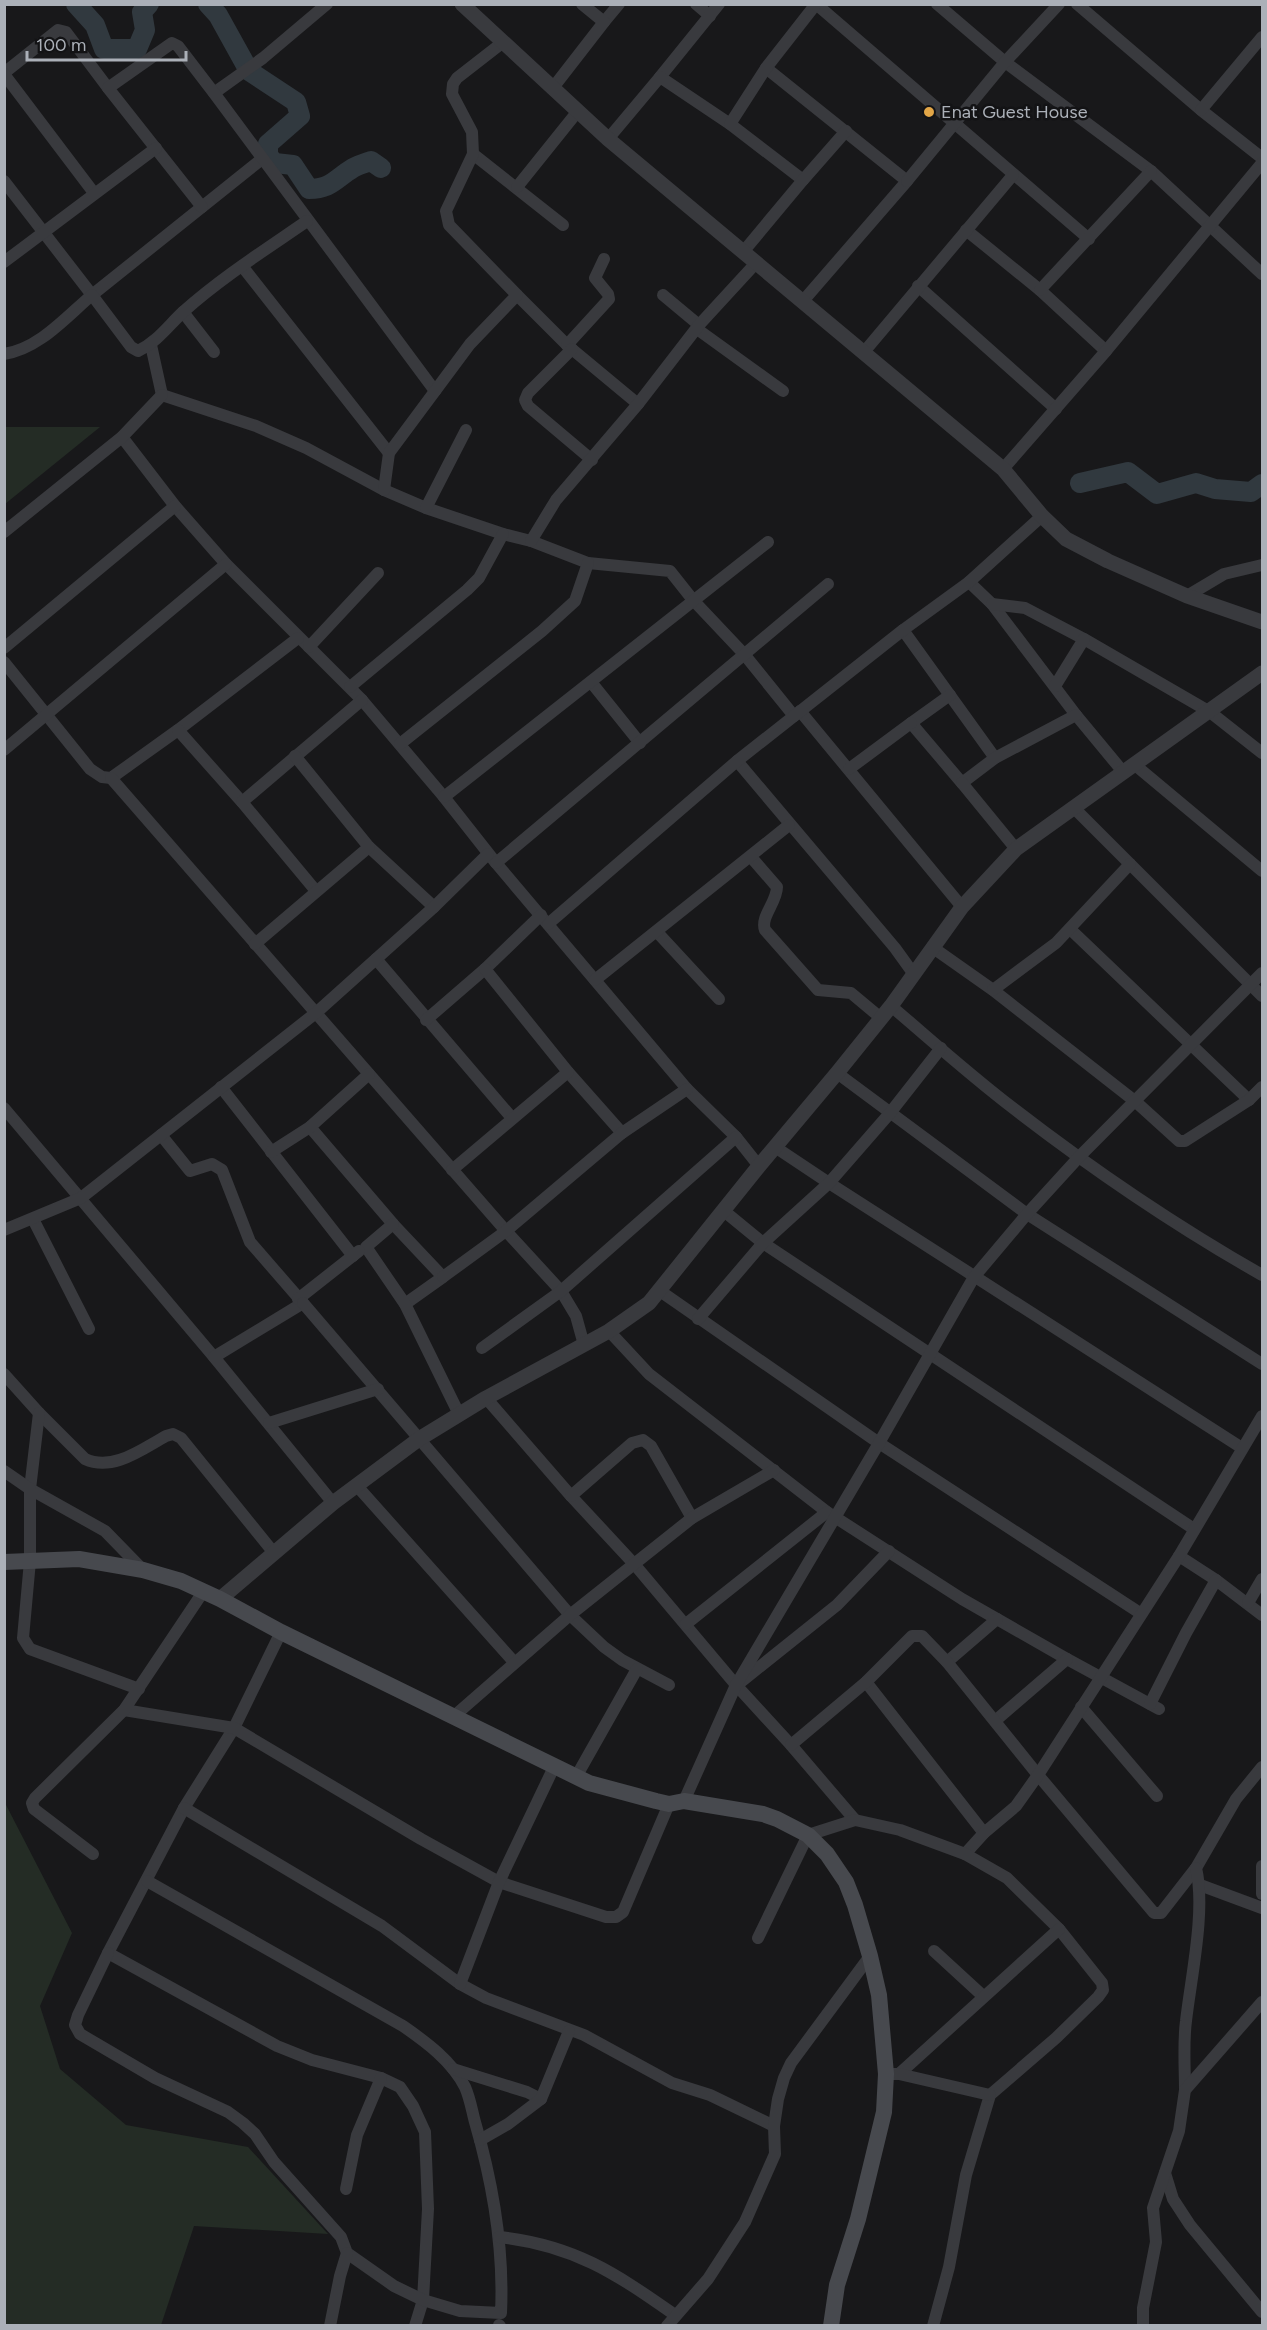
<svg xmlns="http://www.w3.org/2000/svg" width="1267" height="2330" viewBox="0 0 1267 2330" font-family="Figtree,sans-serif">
	<rect width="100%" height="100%" fill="#18181a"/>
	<g fill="#242c25">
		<polygon points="5,427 100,427 5,504"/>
		<polygon points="4,1801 72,1933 40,2006 60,2069 126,2125 248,2147 328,2234 194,2226 161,2325 5,2325"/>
	</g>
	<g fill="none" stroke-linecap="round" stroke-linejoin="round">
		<g stroke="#31393f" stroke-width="20">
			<polyline points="76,4 95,25 104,49 137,49 145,30 142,12 149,4"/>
			<path d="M208,4l10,11 31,56 47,31 4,14 -32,28v12l7,7 18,2 16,24c22,0 26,-10 44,-21 5,-3 12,-5 18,-7l10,7"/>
			<polyline points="1080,483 1128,472 1157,494 1196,483 1215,489 1251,492 1262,484"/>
		</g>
		<g stroke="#393a3e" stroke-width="12">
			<polyline points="696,4 710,16"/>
			<polyline points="816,4 1089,239"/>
			<polyline points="937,4 1005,62 1151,171 1262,274"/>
			<polyline points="1077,4 1201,110 1262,158"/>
			<polyline points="604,22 619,4"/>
			<polyline points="766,68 907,181 803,301"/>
			<polyline points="4,73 58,30 66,32 108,88"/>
			<polyline points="4,74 94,193"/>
			<polyline points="660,77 719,4"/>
			<polyline points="552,89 604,22 582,4"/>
			<polyline points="214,93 263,58 327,4"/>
			<polyline points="1201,110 1262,37"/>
			<polyline points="608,139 660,77 730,124"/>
			<polyline points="473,154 563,225"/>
			<polyline points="803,180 730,124 766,68 816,4"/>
			<polyline points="4,181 92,295 262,159"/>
			<polyline points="907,181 1005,62 1059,4"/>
			<polyline points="517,187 578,111"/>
			<polyline points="202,207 108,88 172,43 178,46 214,93 435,391"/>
			<polyline points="966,230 1040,290 1106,351"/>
			<polyline points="743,252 803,180 846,131"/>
			<polyline points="4,262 156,148"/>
			<polyline points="242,266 389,453"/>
			<polyline points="918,286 1056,409"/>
			<polyline points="1040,290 1151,171"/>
			<polyline points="517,295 567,345 638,404"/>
			<polyline points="663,295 699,325"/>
			<polyline points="183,312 214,352"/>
			<polyline points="697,329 783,391"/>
			<polyline points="151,345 162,395"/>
			<polyline points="567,345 609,299 608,294 595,278 604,259"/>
			<polyline points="572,349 528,393 525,400 528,406 592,460"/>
			<polyline points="864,352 1013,175"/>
			<path d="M4,354c35,-5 62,-37 88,-59l39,52 7,4c19,-9 30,-25 45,-39 38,-34 82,-62 124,-91"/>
			<polyline points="162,395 256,426 306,448 384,490 426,508 503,534 531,541 588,563 670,571 693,600 744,654 794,716"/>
			<polyline points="122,437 175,506 226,564 362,700 444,797 496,863 687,1089 736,1137 759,1166"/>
			<polyline points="1003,469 1106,351 1262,163"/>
			<polyline points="384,490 389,453 470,344 517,295 449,225 446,211 473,154 472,132 452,94 453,84 457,78 502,43"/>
			<polyline points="426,508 466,430"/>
			<polyline points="4,532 122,437 162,395"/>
			<polyline points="531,541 556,500 638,404 699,325 756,263"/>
			<polyline points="969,582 992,604 1076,715 1124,773"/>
			<polyline points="1187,596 1224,574 1262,565"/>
			<polyline points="992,604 1025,608 1084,639 1210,712 1262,753"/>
			<polyline points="903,630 995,758"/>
			<polyline points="309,647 378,573"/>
			<polyline points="4,648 175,506"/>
			<polyline points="4,662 90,769 102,777 111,778 178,730 298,638"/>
			<polyline points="591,682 640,743"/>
			<polyline points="1055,686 1084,639"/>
			<polyline points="350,687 467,590 479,578 503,534"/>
			<polyline points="950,695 911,723 962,783 995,758 1076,715"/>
			<polyline points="800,711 962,907"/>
			<polyline points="178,730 242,802"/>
			<polyline points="400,744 542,631 575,601 588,563"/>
			<polyline points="4,750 226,564"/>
			<polyline points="737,761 895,948 913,973"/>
			<polyline points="1135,765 1262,871"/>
			<polyline points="849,769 911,723"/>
			<polyline points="111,778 506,1231 561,1291 576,1316 584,1345"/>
			<polyline points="962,783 1016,849"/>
			<polyline points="444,797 768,542"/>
			<polyline points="1073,807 1262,996"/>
			<polyline points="369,847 434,907"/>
			<path d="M751,857l26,30c0,15 -17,30 -12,43l53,60 33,3 30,25"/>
			<polyline points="496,863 828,584"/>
			<polyline points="316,891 242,802 362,700"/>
			<polyline points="548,924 737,761 903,630 969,582 1042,516"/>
			<polyline points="1070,929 1249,1100"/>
			<polyline points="657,932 719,999"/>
			<polyline points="255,944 369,847 295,756"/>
			<polyline points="932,947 993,990 1136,1102 1179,1141 1185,1141 1249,1100 1262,1087"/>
			<polyline points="376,959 512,1118"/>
			<polyline points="595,980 789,825"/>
			<polyline points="993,990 1056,943 1130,864"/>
			<path d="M891,1006c40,34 80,70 122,102 79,61 163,118 249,167"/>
			<polyline points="426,1020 485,969 541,915"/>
			<polyline points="568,1072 622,1133"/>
			<polyline points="837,1073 1027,1214 1262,1364"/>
			<polyline points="221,1087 353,1256"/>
			<polyline points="4,1108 214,1357"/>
			<polyline points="310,1127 393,1224 443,1277 405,1304"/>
			<polyline points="161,1135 190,1171 212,1164 222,1170 250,1242 303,1303 214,1357 333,1503"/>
			<polyline points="775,1147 829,1183 1242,1448"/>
			<polyline points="271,1152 310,1127 369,1074"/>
			<polyline points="452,1170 568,1072 485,969"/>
			<polyline points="724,1211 763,1243 1194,1529"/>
			<polyline points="33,1219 89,1329"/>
			<polyline points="393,1224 366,1247 405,1304 459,1414"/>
			<polyline points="4,1230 81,1198 317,1012 434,907 488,854"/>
			<polyline points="443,1277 506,1231 622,1133 687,1089"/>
			<polyline points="660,1291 879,1443 1140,1613"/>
			<polyline points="298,1299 359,1251"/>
			<polyline points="303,1303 570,1615 604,1647 622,1660 669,1685"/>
			<polyline points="698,1319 763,1243 829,1183 890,1113 941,1048"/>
			<polyline points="609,1331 649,1374 827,1512 962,1599 1067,1659 1159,1709"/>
			<polyline points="482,1348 561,1291 736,1137"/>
			<path d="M4,1374l35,39 46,46c28,13 57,-10 81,-23l7,-2 8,4 93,115"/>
			<polyline points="486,1398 571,1496 635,1565 736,1685 791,1745 855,1820"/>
			<polyline points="39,1413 30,1489 105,1531 143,1570"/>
			<polyline points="269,1423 378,1389"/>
			<polyline points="4,1471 30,1489 30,1561 23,1638 30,1649 139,1689"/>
			<polyline points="357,1486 514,1662"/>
			<polyline points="571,1496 632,1443 643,1440 651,1446 692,1518"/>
			<polyline points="1179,1556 1216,1580 1262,1615"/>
			<polyline points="1248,1603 1262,1579"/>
			<polyline points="686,1624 827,1512"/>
			<polyline points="281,1632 234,1728 184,1808 108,1953 277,2046 312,2060 381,2078 400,2087 413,2106 425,2132 428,2209 423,2300 415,2326"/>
			<polyline points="947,1662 997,1619"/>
			<polyline points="742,1681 837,1605 889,1551"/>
			<polyline points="866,1682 984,1833"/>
			<polyline points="1150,1704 1186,1633 1216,1580"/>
			<polyline points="1081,1707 1157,1796"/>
			<polyline points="124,1710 234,1728 421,1839 499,1882 606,1917 616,1917 623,1912 669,1804"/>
			<polyline points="453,1717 570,1615 692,1518 774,1470"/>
			<polyline points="995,1721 1067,1659"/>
			<polyline points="791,1745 866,1682 912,1636 922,1636 947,1662 1038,1775 1154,1913 1161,1913 1196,1868 1236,1799 1262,1767"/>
			<polyline points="576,1777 637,1669"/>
			<polyline points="684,1801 736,1685 879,1443 974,1277 1027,1214 1079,1157 1262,973"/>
			<polyline points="184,1808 382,1926 460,1984 486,1998 584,2035 672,2083 710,2095 774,2126"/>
			<polyline points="93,1854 34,1809 32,1803 35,1798 124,1710 203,1592"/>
			<polyline points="965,1854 984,1833 1016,1806 1038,1775 1179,1556 1262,1416"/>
			<polyline points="1262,1866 1262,1894"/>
			<polyline points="1200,1885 1262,1908"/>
			<polyline points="758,1938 808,1835 855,1820 900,1830 965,1854 1007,1878 1059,1929 1102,1983 1103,1990 1098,1997 1056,2038 990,2095 966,2175 949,2267 933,2326"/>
			<polyline points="934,1951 983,1996"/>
			<path d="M108,1953l-30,62 -3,10 5,9 75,44 73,34 15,11 12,11 19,28 67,75 6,16 47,33 29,14 37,11 41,2c3,-64 -8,-129 -26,-191 -3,-11 -5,-24 -10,-35 -13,-26 -39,-45 -62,-61l-256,-145"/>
			<polyline points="460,1984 499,1882 554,1767"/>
			<polyline points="453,2069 527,2092 541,2099"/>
			<polyline points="886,2074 899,2074 1059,1929"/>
			<polyline points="899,2074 990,2095"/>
			<path d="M1185,2090c0,-22 -2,-47 1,-69 5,-44 20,-111 10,-153"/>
			<polyline points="480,2140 508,2124 541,2099 569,2031"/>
			<polyline points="1165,2173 1173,2199 1190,2225 1262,2312"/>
			<polyline points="346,2189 357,2135 381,2078"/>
			<path d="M499,2237c75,8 116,36 176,78"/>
			<polyline points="499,2325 500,2326"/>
			<polyline points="330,2326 340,2276 347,2253"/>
			<polyline points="667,2326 708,2279 745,2222 775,2154 774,2126 778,2099 784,2078 791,2063 870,1956"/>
			<polyline points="1143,2326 1143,2308 1156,2242 1153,2208 1179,2131 1185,2090 1262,2002"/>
		</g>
		<g stroke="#393a3e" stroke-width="15">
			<polyline points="462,4 608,139 1003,469 1042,516 1066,539 1108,561 1187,596 1262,622"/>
			<polyline points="220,1599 333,1503 419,1439 486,1398 609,1331 649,1303 759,1166 837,1073 891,1006 962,907 1016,849 1262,673"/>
		</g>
		<polyline stroke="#47494e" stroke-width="16" points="4,1562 79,1559 143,1570 181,1581 220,1599 281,1632 589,1783 656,1801 669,1804 684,1801 763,1814 777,1819 808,1835 827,1854 846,1882 855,1905 870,1956 879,1995 886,2074 884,2112 858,2219 837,2285 831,2326"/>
	</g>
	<circle fill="#e2a647" stroke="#131315" stroke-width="2" cx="929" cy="112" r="6"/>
	<g text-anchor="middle" stroke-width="5" stroke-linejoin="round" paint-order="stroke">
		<g font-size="18" fill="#abb0b8" stroke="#131315" text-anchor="start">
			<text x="941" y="118">Enat Guest House</text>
		</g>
	</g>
	<rect width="1267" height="2330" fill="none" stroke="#abb0b8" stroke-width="12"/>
	<path d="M27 51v9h159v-9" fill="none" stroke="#abb0b8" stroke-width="3"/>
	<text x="36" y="51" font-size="18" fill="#abb0b8" stroke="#131315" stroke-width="4.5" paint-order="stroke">100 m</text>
</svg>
